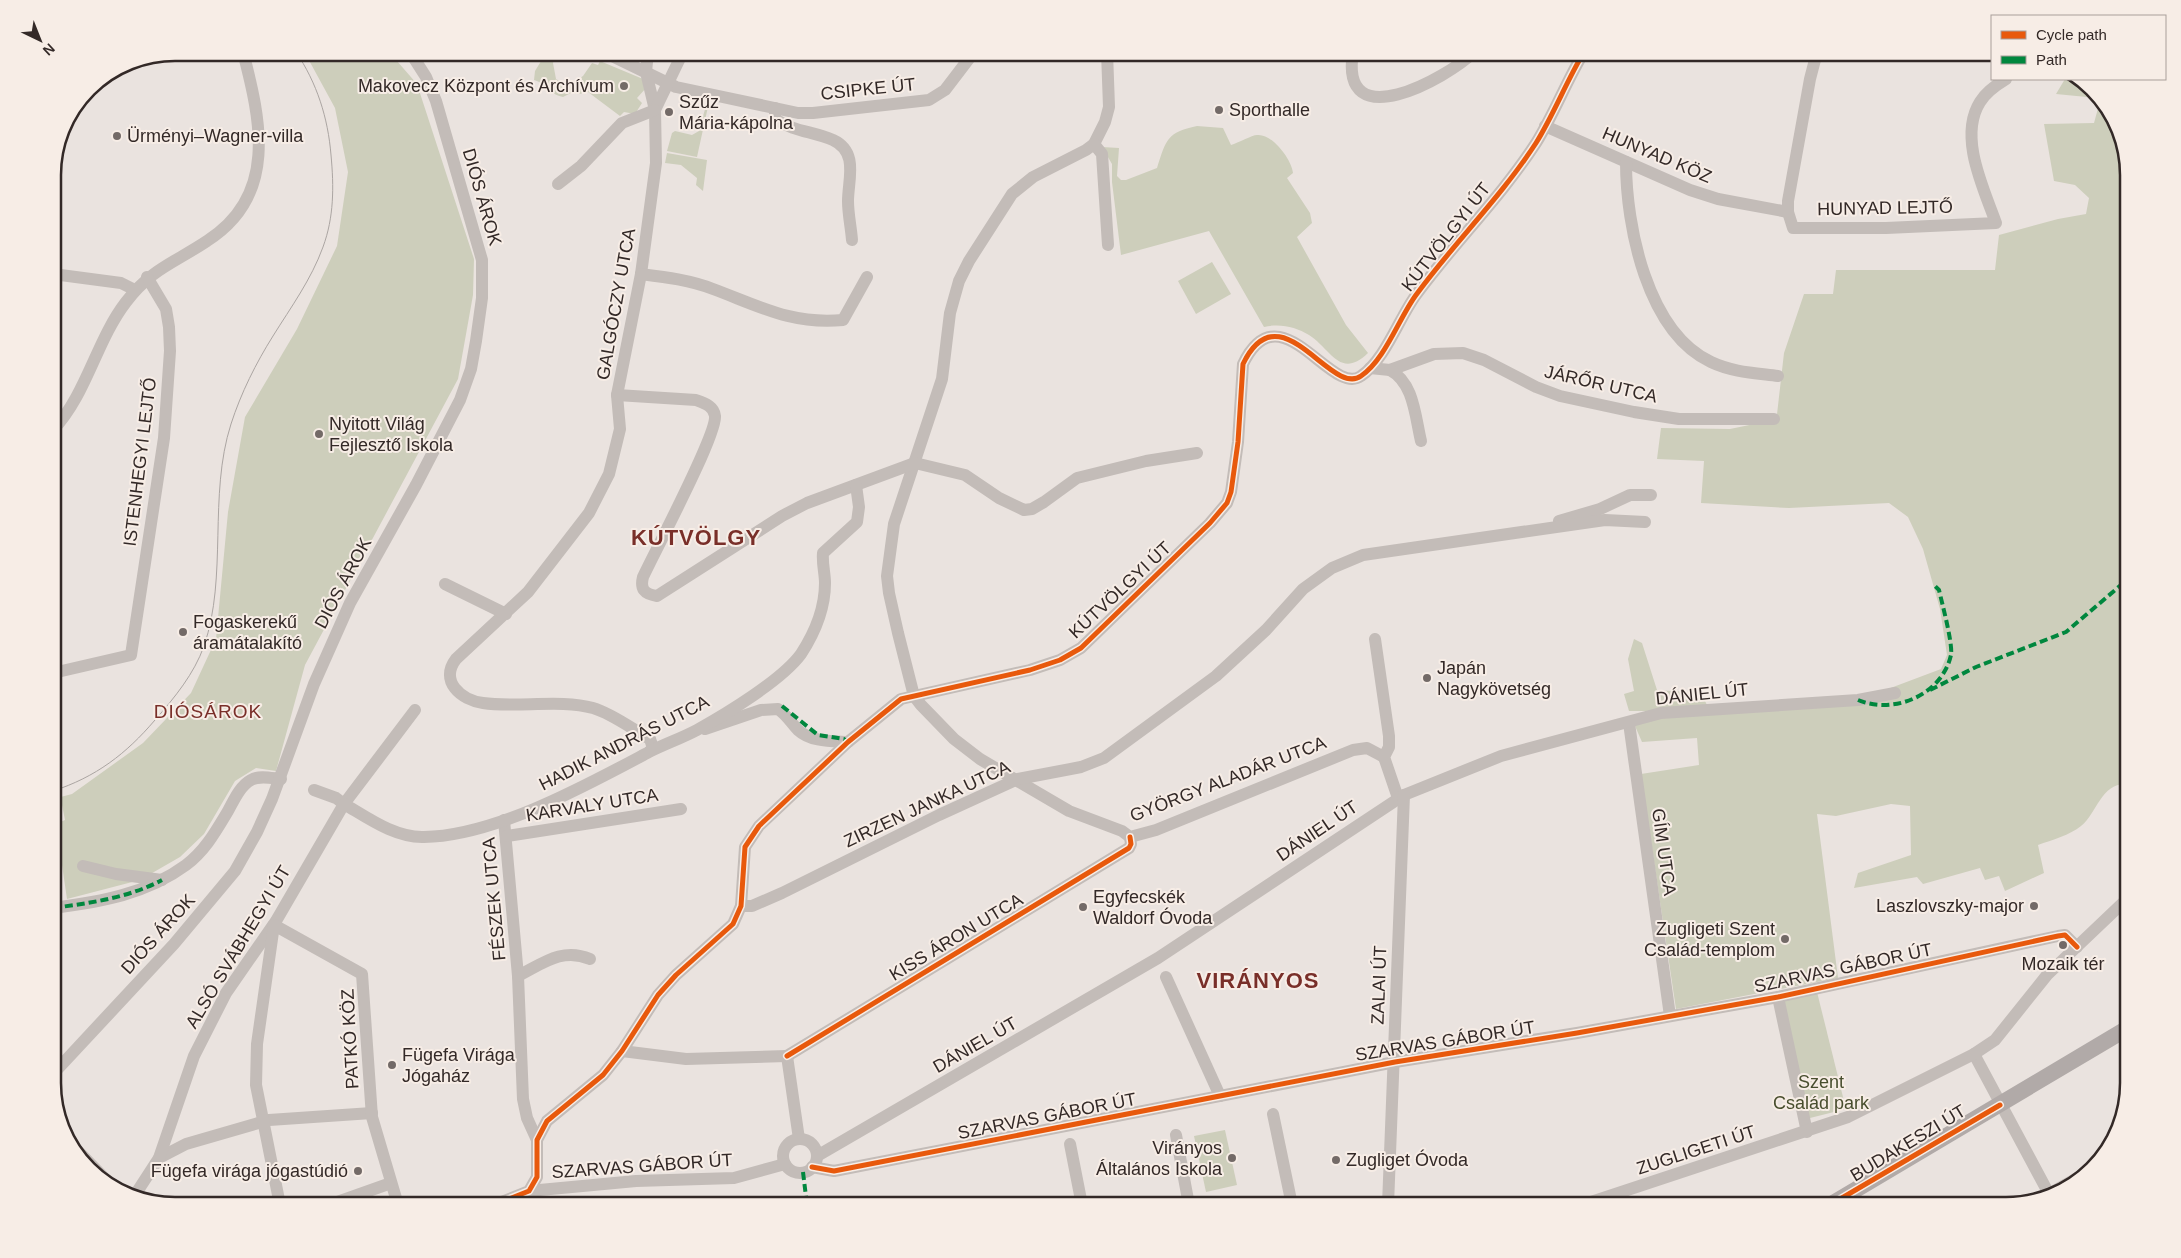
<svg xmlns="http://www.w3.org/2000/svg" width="2181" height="1258" viewBox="0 0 2181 1258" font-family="Arial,sans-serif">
	<rect width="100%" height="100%" fill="#eae3df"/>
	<g fill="#cdcebb">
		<polygon points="305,53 390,53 417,84 474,259 473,295 458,379 305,665 276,771 256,768 235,781 204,834 180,857 140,880 67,899 62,865 53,865 53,825 65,820 62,805 62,818 53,820 53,807 55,806 53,806 53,799 72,794 143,743 191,693 216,639 228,512 245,417 297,329 337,246 348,172 335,108"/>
		<path d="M546,53h10l-3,10 3,16 12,7 15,-10 9,-13 6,2 2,-4 43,18 3,9 -9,10 5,5 -7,11 -11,-2 -4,4 -32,-24 -9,2 -8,-1 -8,4c-15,-3 -17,-14 -29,-17l1,-9z"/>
		<polygon points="2065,79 2077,79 2097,98 2056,94"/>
		<path d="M2100,101l12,12 16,54v617c-27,-2 -30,28 -47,42 -11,9 -29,14 -43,19l6,28 -39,18 -6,-15 -14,4 -5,-12 -57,16 -6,-7 -63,11 4,-15 53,-18 -1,-49 -19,-2 -55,12 -19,-2 21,164 -162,31 -35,-235 58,-9 -2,-27 -55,4 -7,-16 11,-15h-17l-5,-17 10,-3 -6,-32 6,-20 8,4 15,47 44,3 10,20 153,-15 77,-29 6,-14 -7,-46 -17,-60 -15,-32 -19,-14 -100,5 -88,-5 3,-42 -47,-2 4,-31 69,1 34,-7 12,1 8,-70 20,-59h29l3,-24h159l4,-35 59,-16 28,-5 3,-16 -14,-13 -21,-4 -10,-57 50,-1z"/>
		<polygon points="707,102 709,102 697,157 667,151 672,133 675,131 692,135 699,131"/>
		<path d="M1197,126l26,2 8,17c7,-2 21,-10 26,-10 15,-2 35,25 36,38l-6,5 23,35 2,10 -15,14 49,88 22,28c-28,27 -37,-4 -59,-18 -13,-8 -29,-12 -45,-8l-55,-96 -88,24 -9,-73v-18l-10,-17 17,1 -2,28 4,4h5l31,-12c9,-28 10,-36 40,-42z"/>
		<polygon points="667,153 707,160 703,191 696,185 697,178 681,165 665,163"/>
		<polygon points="1212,262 1231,294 1196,314 1178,281"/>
		<polygon points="1816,988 1846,1109 1806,1119 1778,997"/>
		<polygon points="1225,1130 1237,1185 1206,1192 1194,1136"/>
	</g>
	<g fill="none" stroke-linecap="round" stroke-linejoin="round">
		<g stroke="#c3bcb8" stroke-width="12">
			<polyline points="604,52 676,87 798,113 813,113 929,100 945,90 974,52"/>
			<path d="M648,52l-2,20 9,38 1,53 -15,111 -24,121 3,34 -11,45 -20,39 -61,79 -72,67c-17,22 5,41 27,44 33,5 78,-4 110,5 20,6 39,21 57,31l3,9 -3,3"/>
			<polyline points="1107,52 1109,107 1105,122 1094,144 1086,150 1033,177 1012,194 969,261 959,281 950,313 942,379 894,524 887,576 889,593 898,633 914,696 921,705 954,739 980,759 1069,811 1122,831 1130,837 1156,830 1353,750 1367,748 1384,757"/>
			<path d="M1353,52c-14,86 93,27 121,0"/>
			<path d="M1817,52l-7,27 -22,122v11l5,16h93l110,-5c-12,-34 -38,-86 -16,-121 6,-10 16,-17 26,-23"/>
			<path d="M775,108v11c20,13 37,12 58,21 26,12 15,40 15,61 0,13 3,26 4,39"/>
			<polyline points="655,110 683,52"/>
			<polyline points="1545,126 1690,190 1718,199 1788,212"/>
			<polyline points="1094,144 1102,154 1108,245"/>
			<path d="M1626,162c0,64 21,170 85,200 21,10 44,11 67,14"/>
			<polyline points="558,184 581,166 622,123 655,110"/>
			<polyline points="53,274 121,283 135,290"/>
			<path d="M641,274c24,3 49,6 72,15 46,17 79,36 130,31l24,-43"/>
			<polyline points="1370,368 1390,370 1434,354 1463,353 1484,360 1536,387 1560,396 1634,412 1679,419 1774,419"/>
			<path d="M1390,370c24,13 25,46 31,71"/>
			<path d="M617,395l79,5c8,3 18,6 19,16 2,19 -60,135 -72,161 -3,12 1,17 14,19l125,-80 25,-13 108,-40 50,12 34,23 25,12 8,-1 12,-7 33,-24 69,-17 51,-8"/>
			<path d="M53,430c34,-36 43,-89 73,-128 25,-33 48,-39 81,-61 71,-45 54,-120 36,-189"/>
			<polyline points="1559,521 1600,509 1630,495 1651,495"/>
			<polyline points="445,584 506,614"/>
			<polyline points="1375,639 1389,736 1389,747 1384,757 1398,798"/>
			<polyline points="53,673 131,655 164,438 170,351 169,327 166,309 147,277"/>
			<polyline points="1629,723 1670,1016"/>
			<path d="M705,729l56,-19 17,-1c9,6 13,14 20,21 13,12 33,11 50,12"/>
			<polyline points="314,790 336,798 344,804 415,710"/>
			<polyline points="504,820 518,976 523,1099 527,1118 537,1140"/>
			<polyline points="507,836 681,809"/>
			<polyline points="83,866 116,874 162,880"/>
			<polyline points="741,906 752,906 782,893 939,815 1018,779 1081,767 1104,758 1216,676 1266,630 1303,589 1332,568 1363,555 1605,520 1645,522"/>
			<path d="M53,908c47,-6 94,-14 133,-43 19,-14 30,-34 42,-54 6,-11 12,-25 23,-31 8,-5 20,-2 30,-1"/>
			<path d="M518,976c24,-12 44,-29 72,-17"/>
			<polyline points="1166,977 1220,1096"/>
			<polyline points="1778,997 1807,1132"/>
			<polyline points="622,1051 686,1059 787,1056"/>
			<polyline points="1974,1054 2049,1194"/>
			<polyline points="787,1056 1129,848 1131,844 1130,837"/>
			<polyline points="787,1056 799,1139"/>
			<polyline points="53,1074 174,944 235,871 257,832 272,799 314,684 350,603 416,485 460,400 471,369 476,341 482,298 482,260 436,101 426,77 410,52"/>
			<polyline points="1273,1114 1292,1205"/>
			<polyline points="1176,1135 1189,1205"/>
			<circle cx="800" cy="1156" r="17"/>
			<polyline points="71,1144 116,1190"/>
			<polyline points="1070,1144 1082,1205"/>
			<polyline points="817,1156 1158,958 1404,795 1501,756 1661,713 1858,700 1895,693"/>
			<polyline points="159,1158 186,1144 269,1120 372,1113"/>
			<polyline points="812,1167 834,1171 1395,1062 1577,1033 1778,997 2058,936 2065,935 2077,947"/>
			<polyline points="529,1191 636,1181 734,1178 785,1164"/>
			<polyline points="2049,1194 2081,1176"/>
			<path d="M135,1195l24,-37 35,-102 32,-63 50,-72 68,-117c24,14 51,34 80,33 71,-1 163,-52 225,-85 16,-8 33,-14 48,-22 29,-16 85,-50 104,-76 13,-20 24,-46 24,-71 0,-10 -3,-19 -2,-30l34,-31 2,-15 -3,-22"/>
			<polyline points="280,1205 256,1085 257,1044 274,925 362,974 372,1117 398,1205"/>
			<polyline points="329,1205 391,1183"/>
			<path d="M494,1205l35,-14 8,-14v-37l10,-19 56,-46 19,-24 36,-56 18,-20 57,-51 8,-18 4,-59 14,-21 89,-84 53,-43 129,-29 30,-10 21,-12 129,-125 17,-20 4,-11 7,-50 5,-78c37,-77 88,34 118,12 24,-16 38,-58 55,-81 38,-52 85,-98 120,-152 18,-29 30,-61 48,-91"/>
			<polyline points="1388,1205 1404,795"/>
			<polyline points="1582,1205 1848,1117 1974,1054 1995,1040 2047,975 2128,898"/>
		</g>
		<polyline stroke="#b1aaa8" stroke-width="16" points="1830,1205 2128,1028"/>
		<path stroke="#aba5a2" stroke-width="1" d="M53,791c43,-14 73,-37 102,-71 20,-23 39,-46 49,-74 24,-70 4,-150 27,-222 10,-31 25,-61 42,-88 18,-29 38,-56 50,-89 11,-30 11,-60 8,-92 -3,-37 -14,-72 -35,-103"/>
		<g stroke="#00873e" stroke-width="4" stroke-dasharray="8 4" stroke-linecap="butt">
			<polyline points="1930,690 1976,667 2066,632 2128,579"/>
			<path d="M1858,700c36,15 84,-5 93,-45 2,-11 -9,-52 -12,-65l-5,-5"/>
			<polyline points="782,706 818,735 844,739 848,742"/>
			<path d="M53,908c37,-5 75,-10 109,-28"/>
			<polyline points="803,1172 807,1205"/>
		</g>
		<g stroke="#f7ede6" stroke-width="8">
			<g id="cycleway">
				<polyline points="787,1056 1129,848 1131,844 1130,837"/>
				<polyline points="812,1167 834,1171 1395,1062 1577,1033 1778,997 2058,936 2065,935 2077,947"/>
				<path d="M494,1205l35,-14 8,-14v-37l10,-19 56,-46 19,-24 36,-56 18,-20 57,-51 8,-18 4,-59 14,-21 89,-84 53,-43 129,-29 30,-10 21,-12 129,-125 17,-20 4,-11 7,-50 5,-78c37,-77 88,34 118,12 24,-16 38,-58 55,-81 38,-52 85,-98 120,-152 18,-29 30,-61 48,-91"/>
				<polyline points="1830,1205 2000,1105"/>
			</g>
		</g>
		<use href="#cycleway" stroke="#e8590c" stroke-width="5"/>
	</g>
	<g fill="#736a67" stroke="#f7ede6" stroke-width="2">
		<circle cx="624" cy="86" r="5"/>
		<circle cx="1219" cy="110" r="5"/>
		<circle cx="669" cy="112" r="5"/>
		<circle cx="117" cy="136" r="5"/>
		<circle cx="319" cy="434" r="5"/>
		<circle cx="183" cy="632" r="5"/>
		<circle cx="1427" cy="678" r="5"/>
		<circle cx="2034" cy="906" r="5"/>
		<circle cx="1083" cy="907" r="5"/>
		<circle cx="1785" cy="939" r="5"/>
		<circle cx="2063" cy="945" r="5"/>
		<circle cx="392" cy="1065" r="5"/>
		<circle cx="1232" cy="1158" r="5"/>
		<circle cx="1336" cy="1160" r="5"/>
		<circle cx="358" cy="1171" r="5"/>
	</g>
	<g text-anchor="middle" stroke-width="4" stroke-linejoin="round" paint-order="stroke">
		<g font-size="18" fill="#332927" stroke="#f7ede6" text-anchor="start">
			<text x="614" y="92" text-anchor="end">Makovecz Központ és Archívum</text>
			<text x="679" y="108">Szűz<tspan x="679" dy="21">Mária-kápolna</tspan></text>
			<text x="1229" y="116">Sporthalle</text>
			<text x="127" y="142">Ürményi–Wagner-villa</text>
			<text x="329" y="430">Nyitott Világ<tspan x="329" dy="21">Fejlesztő Iskola</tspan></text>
			<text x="193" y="628">Fogaskerekű<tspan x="193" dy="21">áramátalakító</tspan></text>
			<text x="1437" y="674">Japán<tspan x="1437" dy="21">Nagykövetség</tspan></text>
			<text x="1093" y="903">Egyfecskék<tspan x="1093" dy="21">Waldorf Óvoda</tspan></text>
			<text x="2024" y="912" text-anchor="end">Laszlovszky-major</text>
			<text x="1775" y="935" text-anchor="end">Zugligeti Szent<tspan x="1775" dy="21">Család-templom</tspan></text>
			<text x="2063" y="970" text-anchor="middle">Mozaik tér</text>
			<text x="402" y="1061">Fügefa Virága<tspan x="402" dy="21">Jógaház</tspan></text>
			<text x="1222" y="1154" text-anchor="end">Virányos<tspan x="1222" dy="21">Általános Iskola</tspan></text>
			<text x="1346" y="1166">Zugliget Óvoda</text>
			<text x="348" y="1177" text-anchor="end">Fügefa virága jógastúdió</text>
		</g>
		<g font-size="18" fill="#332927" stroke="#f7ede6">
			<text transform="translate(868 89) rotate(-6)" y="6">CSIPKE ÚT</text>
			<text transform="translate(1657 155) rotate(23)" y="6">HUNYAD KÖZ</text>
			<text transform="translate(482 197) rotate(74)" y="6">DIÓS ÁROK</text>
			<text transform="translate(1885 208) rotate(-1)" y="6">HUNYAD LEJTŐ</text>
			<text transform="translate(1446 237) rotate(-52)" y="6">KÚTVÖLGYI ÚT</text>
			<text transform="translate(616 304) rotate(-80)" y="6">GALGÓCZY UTCA</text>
			<text transform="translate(1601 384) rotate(13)" y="6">JÁRŐR UTCA</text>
			<text transform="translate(140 462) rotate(-83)" y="6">ISTENHEGYI LEJTŐ</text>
			<text transform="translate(343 583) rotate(-62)" y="6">DIÓS ÁROK</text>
			<text transform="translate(1120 590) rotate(-43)" y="6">KÚTVÖLGYI ÚT</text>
			<text transform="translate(1702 694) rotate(-6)" y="6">DÁNIEL ÚT</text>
			<text transform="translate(624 743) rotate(-27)" y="6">HADIK ANDRÁS UTCA</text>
			<text transform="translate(1228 779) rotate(-21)" y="6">GYÖRGY ALADÁR UTCA</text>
			<text transform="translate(927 804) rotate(-25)" y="6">ZIRZEN JANKA UTCA</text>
			<text transform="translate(592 805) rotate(-9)" y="6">KARVALY UTCA</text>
			<text transform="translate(1317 831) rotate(-34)" y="6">DÁNIEL ÚT</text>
			<text transform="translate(1664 852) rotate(82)" y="6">GÍM UTCA</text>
			<text transform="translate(494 899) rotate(-95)" y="6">FÉSZEK UTCA</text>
			<text transform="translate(158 934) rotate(-48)" y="6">DIÓS ÁROK</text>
			<text transform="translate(956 937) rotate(-31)" y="6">KISS ÁRON UTCA</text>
			<text transform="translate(238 947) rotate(-59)" y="6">ALSÓ SVÁBHEGYI ÚT</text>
			<text transform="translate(1843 968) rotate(-12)" y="6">SZARVAS GÁBOR ÚT</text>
			<text transform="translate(1379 985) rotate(-88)" y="6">ZALAI ÚT</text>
			<text transform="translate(350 1039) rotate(-93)" y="6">PATKÓ KÖZ</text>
			<text transform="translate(1445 1041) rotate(-9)" y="6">SZARVAS GÁBOR ÚT</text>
			<text transform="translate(975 1045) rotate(-30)" y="6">DÁNIEL ÚT</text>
			<text transform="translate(1047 1116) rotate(-11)" y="6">SZARVAS GÁBOR ÚT</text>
			<text transform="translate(1908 1143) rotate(-31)" y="6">BUDAKESZI ÚT</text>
			<text transform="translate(1696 1150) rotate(-18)" y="6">ZUGLIGETI ÚT</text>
			<text transform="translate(642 1166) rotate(-4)" y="6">SZARVAS GÁBOR ÚT</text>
		</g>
		<g font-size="18" fill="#484e2e" stroke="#f7ede6">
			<text x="1821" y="1088">Szent<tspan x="1821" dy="21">Család park</tspan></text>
		</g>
		<g font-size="19" letter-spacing="1" fill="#792f29" stroke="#f7ede6">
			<text x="208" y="718">DIÓSÁROK</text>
		</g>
		<g font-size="22" font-weight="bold" letter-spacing="1" fill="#792f29" stroke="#f7ede6">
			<text x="696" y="545">KÚTVÖLGY</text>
			<text x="1258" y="988">VIRÁNYOS</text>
		</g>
	</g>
	<path d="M0 0H2181V1258H0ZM175 61H2006A114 114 0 0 1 2120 175V1083A114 114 0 0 1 2006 1197H175A114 114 0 0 1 61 1083V175A114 114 0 0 1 175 61Z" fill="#f7ede6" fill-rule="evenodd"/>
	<path fill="none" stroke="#332927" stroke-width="2.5" d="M175 61H2006A114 114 0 0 1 2120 175V1083A114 114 0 0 1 2006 1197H175A114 114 0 0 1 61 1083V175A114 114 0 0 1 175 61Z"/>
	<rect x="1991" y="15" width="175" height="65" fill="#f7ede6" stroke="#a99f9a"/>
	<rect x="2001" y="31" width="25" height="8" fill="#e8590c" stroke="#a99f9a"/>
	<text x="2036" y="40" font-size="15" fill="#332927">Cycle path</text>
	<rect x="2001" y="56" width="25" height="8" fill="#00873e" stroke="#a99f9a"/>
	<text x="2036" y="65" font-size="15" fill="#332927">Path</text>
	<g transform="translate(40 40) rotate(137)" stroke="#f7ede6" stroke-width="4" paint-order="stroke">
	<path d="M0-4L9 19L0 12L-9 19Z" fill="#332927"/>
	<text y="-8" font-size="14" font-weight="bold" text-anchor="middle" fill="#332927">N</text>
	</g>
</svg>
